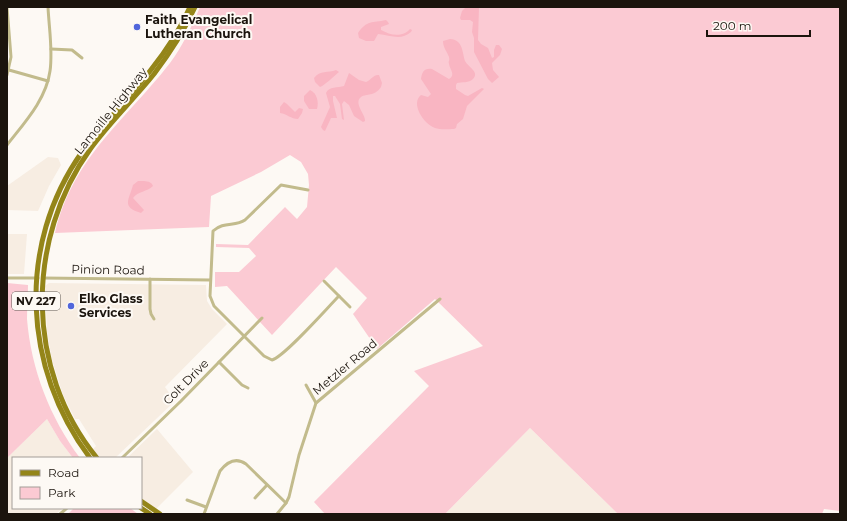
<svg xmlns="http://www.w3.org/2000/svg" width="847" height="521" viewBox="0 0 847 521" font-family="Montserrat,sans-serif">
	<rect width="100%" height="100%" fill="#fdf9f4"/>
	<g fill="#f7ede2">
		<polygon points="48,157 58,158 61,165 49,186 38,211 7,210 7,186"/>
		<polygon points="7,234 27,234 24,274 7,274"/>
		<polygon points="49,283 206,285 207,301 212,309 227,324 165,387 175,401 115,458 101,458 93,449 96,446 79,419 75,419 63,395 52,360 47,331 45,286"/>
		<polygon points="47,419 60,441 73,458 13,458 13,508 63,508 56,514 7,514 7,458"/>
		<polygon points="530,428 618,514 445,514"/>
		<polygon points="157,429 193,472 156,509 141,498 141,458 127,458"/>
	</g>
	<g fill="#fbcad3">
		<path d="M200,7h640v504l-16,-2 -2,5h-204l-88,-86 -85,86h-120l-11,-12 115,-116 -15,-15 69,-25 -48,-47 -58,50 -24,-35 14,-16 -31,-31 -64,68 -45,-49 -12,1v-15h24l17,-16 -7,-8 -33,-1v-3l32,1 37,-38 12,12 10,-12 2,-22 -1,-11 -7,-12 -11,-7 -29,17 -50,24 -2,31 -154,6c18,-76 70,-112 115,-170 12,-16 22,-37 30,-56z"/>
		<path d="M7,283l21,2c0,12 -1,23 -1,34 4,50 23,99 53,139h-7l-13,-17 -13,-22 -40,39z"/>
		<polygon points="74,508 130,508 138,514 68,514"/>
	</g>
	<g fill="#f9b5c2">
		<polygon points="466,7 479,7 478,40 481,44 488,48 492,58 494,57 494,50 496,45 499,45 502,49 500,55 492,63 493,70 499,77 492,83 488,79 474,52 474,38 472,32 473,22 470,20 461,20 460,18 462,11"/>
		<path d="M386,20l2,2 1,2 -8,3v3c9,5 21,8 29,-1l2,1 -1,2c-10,9 -21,3 -33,2l-4,7h-8l-7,-3 -1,-5c9,-13 14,-10 28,-13z"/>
		<path d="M450,39c13,1 12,12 15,22 3,6 15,11 8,18 -4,4 -11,3 -16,4l-1,2v4l9,6 3,1 14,-8 2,1 -17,17 -4,13 -6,5 -1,4 -2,1c-5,0 -14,1 -19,-1 -11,-4 -25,-24 -14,-33l7,2 3,-3 -10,-15c1,-7 3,-11 11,-10l17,10c7,-4 1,-9 0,-15 -1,-4 1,-2 0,-7 -2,-6 -6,-9 -6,-16z"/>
		<path d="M336,70l3,2c-5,4 -15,14 -19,15l-5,-5 -1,-4c6,-8 14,-5 22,-8z"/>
		<path d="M349,73l10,7 7,2c5,-2 8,-8 13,-7l3,8 -1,4c-7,10 -14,6 -20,10 -8,6 5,18 4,24l-2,1 -9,-6 -5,-11 -5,-4 -2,3 2,16 -2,-1 -2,-15 -5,-8h-2v5l4,17h-6l-6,13 -2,-1 -2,-3 9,-20 -4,-14c3,-7 12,-5 18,-7z"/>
		<path d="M310,90c7,3 9,12 7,19h-8l-5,-8v-5z"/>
		<path d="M284,102l3,2 8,8 4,-4 4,1 -1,4 -4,6c-7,0 -11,-5 -18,-6v-6z"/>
		<path d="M138,181c5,0 13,-1 15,5 -6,6 -15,5 -20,12l11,12 -3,3c-20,-6 -12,-13 -8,-28z"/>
	</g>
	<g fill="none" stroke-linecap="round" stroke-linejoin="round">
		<g stroke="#c2bb8c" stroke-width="3">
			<polyline points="51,49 72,50 82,58"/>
			<polyline points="9,70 48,81"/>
			<polyline points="7,75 11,57 7,7"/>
			<path d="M7,145c17,-22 39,-45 43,-74 3,-20 -1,-43 -2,-64"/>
			<path d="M308,190l-27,-5 -36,35c-10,7 -21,1 -32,11l-3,65 4,10 50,50 8,4c13,-4 55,-52 67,-64"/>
			<polyline points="7,278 38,278"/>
			<polyline points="43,278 210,280"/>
			<polyline points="150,279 150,309 151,314 154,319"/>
			<polyline points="324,281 350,307"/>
			<polyline points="219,362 242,385 248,388"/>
			<polyline points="306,385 316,403"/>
			<polyline points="122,458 181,401 262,318"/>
			<polyline points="255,498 267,485"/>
			<polyline points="187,500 206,507"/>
			<polyline points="60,514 67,508"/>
			<path d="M204,514l16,-43c7,-9 16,-14 26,-7l40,39"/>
			<polyline points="277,514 286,503 289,497 299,455 316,403 440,299"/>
		</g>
		<g stroke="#948519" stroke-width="5">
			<path d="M90,458c-67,-89 -74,-213 -8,-306 21,-28 46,-53 68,-81 16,-20 30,-41 40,-64"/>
			<path d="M97,458c-72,-88 -72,-219 -6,-310 19,-26 43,-49 63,-74 16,-21 30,-43 41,-67"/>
			<polyline points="141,501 160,514"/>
			<polyline points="141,508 150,514"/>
		</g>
	</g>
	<g fill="#5166db" stroke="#fdf9f4" stroke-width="1.5">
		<circle cx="137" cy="27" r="4"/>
		<circle cx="71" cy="306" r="4"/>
	</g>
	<g text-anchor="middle" stroke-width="4" stroke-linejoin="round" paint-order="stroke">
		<rect fill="#fdf9f4" stroke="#5f5952" stroke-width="1" x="12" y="292" width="48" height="18" rx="3"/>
		<g font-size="11" font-weight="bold" fill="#1b140d">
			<text x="36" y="305">NV 227</text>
		</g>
		<g font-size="12" font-weight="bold" fill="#1b140d" stroke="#fdf9f4" text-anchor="start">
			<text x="145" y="24">Faith Evangelical<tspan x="145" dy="14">Lutheran Church</tspan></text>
			<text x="79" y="303">Elko Glass<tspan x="79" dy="14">Services</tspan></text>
		</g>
		<g font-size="12" fill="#1b140d" stroke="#fdf9f4">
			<text transform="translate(111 111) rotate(-51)" y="4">Lamoille Highway</text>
			<text transform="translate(108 270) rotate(1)" y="4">Pinion Road</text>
			<text transform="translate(345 367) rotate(-40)" y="4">Metzler Road</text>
			<text transform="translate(186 382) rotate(-45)" y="4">Colt Drive</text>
		</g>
	</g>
	<rect width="847" height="521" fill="none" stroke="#1b140d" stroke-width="16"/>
	<rect x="12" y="457" width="130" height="52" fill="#fdf9f4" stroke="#a39d98"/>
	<rect x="20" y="470" width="20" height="6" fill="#948519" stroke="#a39d98"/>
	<text x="48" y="477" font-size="12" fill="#1b140d">Road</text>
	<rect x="20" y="487" width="20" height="12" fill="#fbcad3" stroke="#a39d98"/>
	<text x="48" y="497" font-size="12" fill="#1b140d">Park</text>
	<path d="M707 30v6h103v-6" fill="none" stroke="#1b140d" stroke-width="2"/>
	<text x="713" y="30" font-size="12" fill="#1b140d" stroke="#fdf9f4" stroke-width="3" paint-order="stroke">200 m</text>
</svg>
